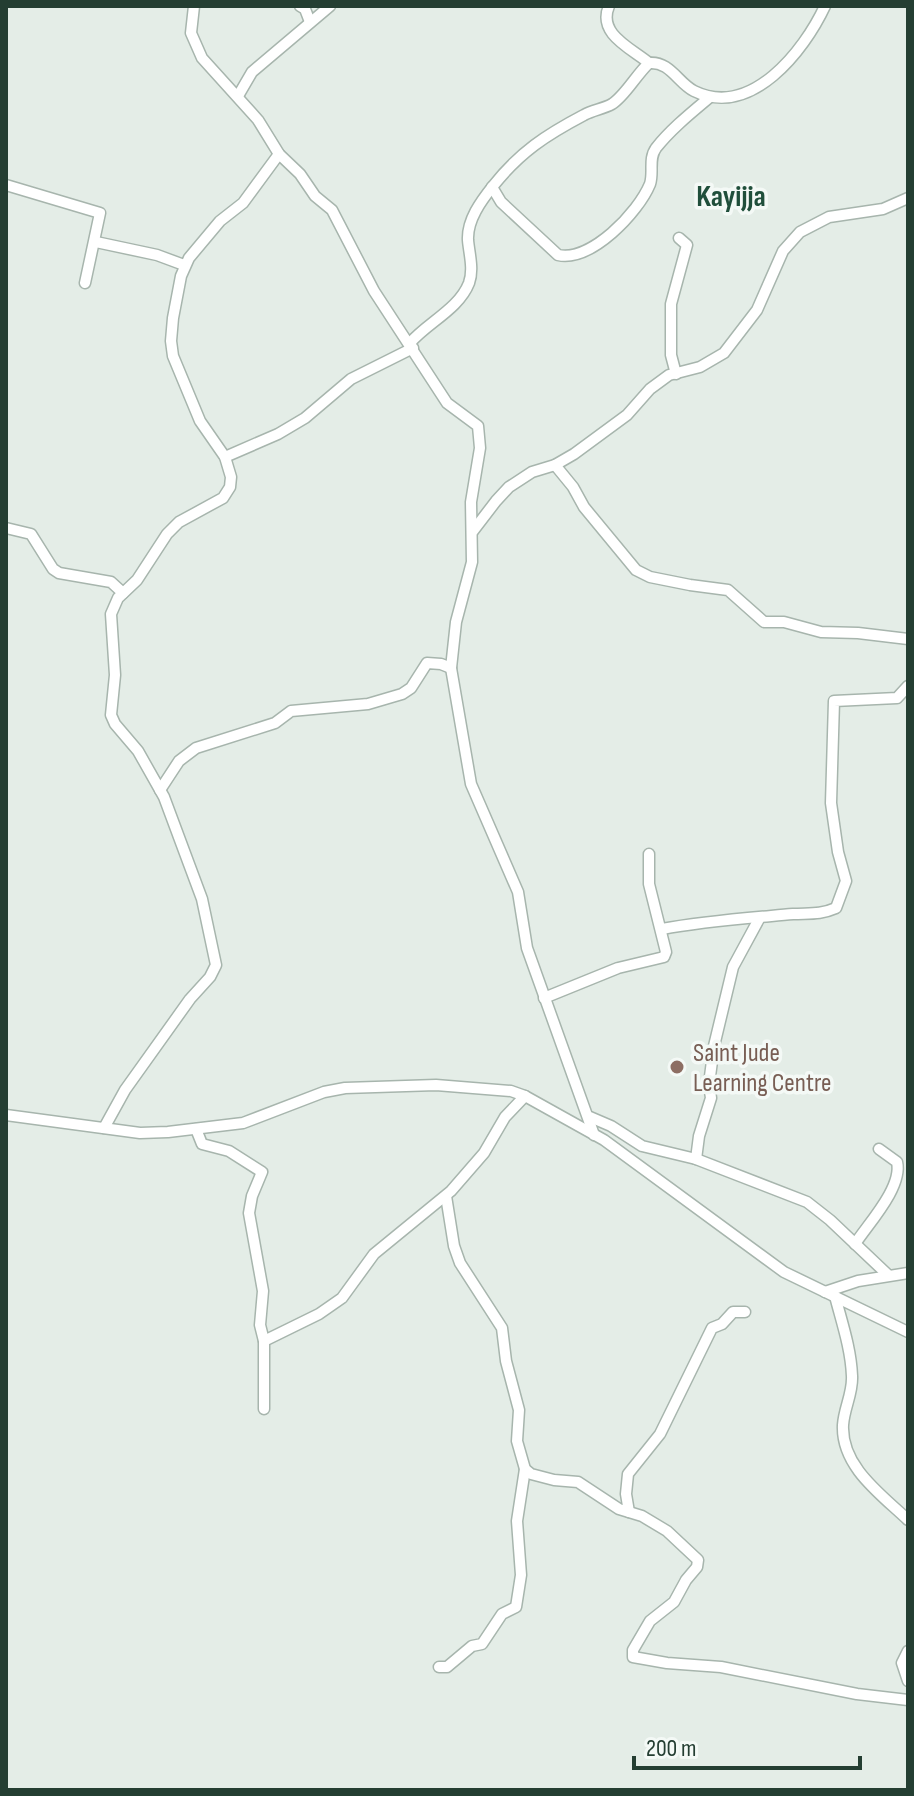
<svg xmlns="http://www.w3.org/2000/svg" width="914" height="1796" viewBox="0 0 914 1796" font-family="'Sofia Sans Condensed',sans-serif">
	<rect width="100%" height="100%" fill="#e4ede7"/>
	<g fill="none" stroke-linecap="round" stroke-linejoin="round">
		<g stroke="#a7b5ad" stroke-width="13">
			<g id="minor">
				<polyline points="194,6 191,33 202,58 258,120 279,154 300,174 315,196 332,210 374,291 447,403 478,426 480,448 471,502 472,562 456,622 451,668 471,784 518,892 527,948 594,1135"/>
				<polyline points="300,6 305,9 310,22"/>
				<path d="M609,6c-12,28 22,42 40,57"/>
				<polyline points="238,96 252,72 330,6"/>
				<polyline points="6,185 100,213 85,283"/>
				<path d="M492,187l9,15 57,53c33,7 80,-42 92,-71 4,-12 -2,-25 6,-36 15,-19 35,-35 54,-51"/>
				<polyline points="96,242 157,255 184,265"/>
				<path d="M410,343c17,-20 49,-34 59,-60 5,-14 0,-30 -1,-43 -1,-20 13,-39 25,-54 27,-34 53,-51 91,-71 9,-5 19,-6 28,-11 13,-8 24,-29 37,-41 21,-2 29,20 45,28 57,28 110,-40 131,-85"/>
				<polyline points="676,374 671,355 671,304 687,245 679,238"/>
				<polyline points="225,457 278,434 305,418 351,379 413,348"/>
				<polyline points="555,465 573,487 584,507 636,570 650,577 690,585 728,590 764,622 784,622 821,632 858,633 908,639"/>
				<polyline points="6,528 31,534 53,569 59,573 111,582 123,593"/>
				<polyline points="473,531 496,501 509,487 532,472 555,465 574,454 627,415 650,389 669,375 700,367 724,353 757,310 783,251 800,232 829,217 883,209 908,198"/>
				<polyline points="160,790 179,761 196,748 275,723 291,711 368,704 402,694 411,688 427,663 441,664 451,668"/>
				<path d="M662,929c43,-8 87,-11 131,-15 16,-1 27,1 43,-6l10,-27 -8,-29 -7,-49 3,-102 63,-3 11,-12"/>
				<polyline points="544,998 618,968 664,957 666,952 649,884 649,854"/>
				<polyline points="6,1115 140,1133 168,1132 243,1123 324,1092 345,1088 436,1085 511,1091 525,1096 604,1140 784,1272 908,1332"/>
				<polyline points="590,1117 611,1126 642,1146 696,1159 807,1202 830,1220 888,1275"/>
				<polyline points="104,1128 125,1090 190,999 210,977 216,965 202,899 164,797 138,751 115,724 111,715 115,675 111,614 118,598 137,580 167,534 179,522 223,498 230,487 231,477 225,457 200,421 173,356 171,341 173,318 181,276 189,258 220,221 243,203 279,154"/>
				<polyline points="196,1129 202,1144 229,1151 262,1172 252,1196 249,1213 263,1291 260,1325 264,1341"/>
				<polyline points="696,1159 699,1136 711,1098 709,1084 714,1046 733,967 759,919"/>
				<polyline points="446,1196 454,1246 460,1263 502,1328 506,1361 519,1410 517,1441 525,1469 531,1474 554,1480 578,1482 619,1509 642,1516 667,1531 698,1560 697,1567 686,1580 674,1602 650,1621 633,1650 633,1657 667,1663 721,1667 857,1694 908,1700"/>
				<path d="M855,1244c13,-20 48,-57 42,-82l-18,-13"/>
				<polyline points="825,1292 858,1281 908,1273"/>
				<path d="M835,1296c7,27 16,53 17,80 1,17 -8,32 -9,49 -2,42 39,70 65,95"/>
				<polyline points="264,1409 264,1341 319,1314 342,1298 374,1254 451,1191 484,1153 505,1117 525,1096"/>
				<polyline points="629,1512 626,1494 628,1474 660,1434 712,1328 722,1324 733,1312 745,1312"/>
				<polyline points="908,1651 902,1663 908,1681"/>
				<polyline points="439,1667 447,1667 472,1646 482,1644 502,1614 516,1607 521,1575 517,1521 525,1469"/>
			</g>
		</g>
		<use href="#minor" stroke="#fff" stroke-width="10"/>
	</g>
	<circle fill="#8d6e63" stroke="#f4f9f6" stroke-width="3" cx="677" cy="1067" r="8"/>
	<g text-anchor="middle" stroke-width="7" stroke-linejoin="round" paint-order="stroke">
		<g font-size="26" fill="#785e54" stroke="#f4f9f6" text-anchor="start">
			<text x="693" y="1061">Saint Jude<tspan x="693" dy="30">Learning Centre</tspan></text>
		</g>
		<g font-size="30" font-weight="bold" fill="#204f3b" stroke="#f4f9f6">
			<text x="731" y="206">Kayijja</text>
		</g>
	</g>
	<rect width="914" height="1796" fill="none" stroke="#243e32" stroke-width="16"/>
	<path d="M634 1756v12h226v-12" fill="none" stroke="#243e32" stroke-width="4"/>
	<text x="646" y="1756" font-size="24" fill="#243e32" stroke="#f4f9f6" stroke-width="6" paint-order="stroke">200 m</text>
</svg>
